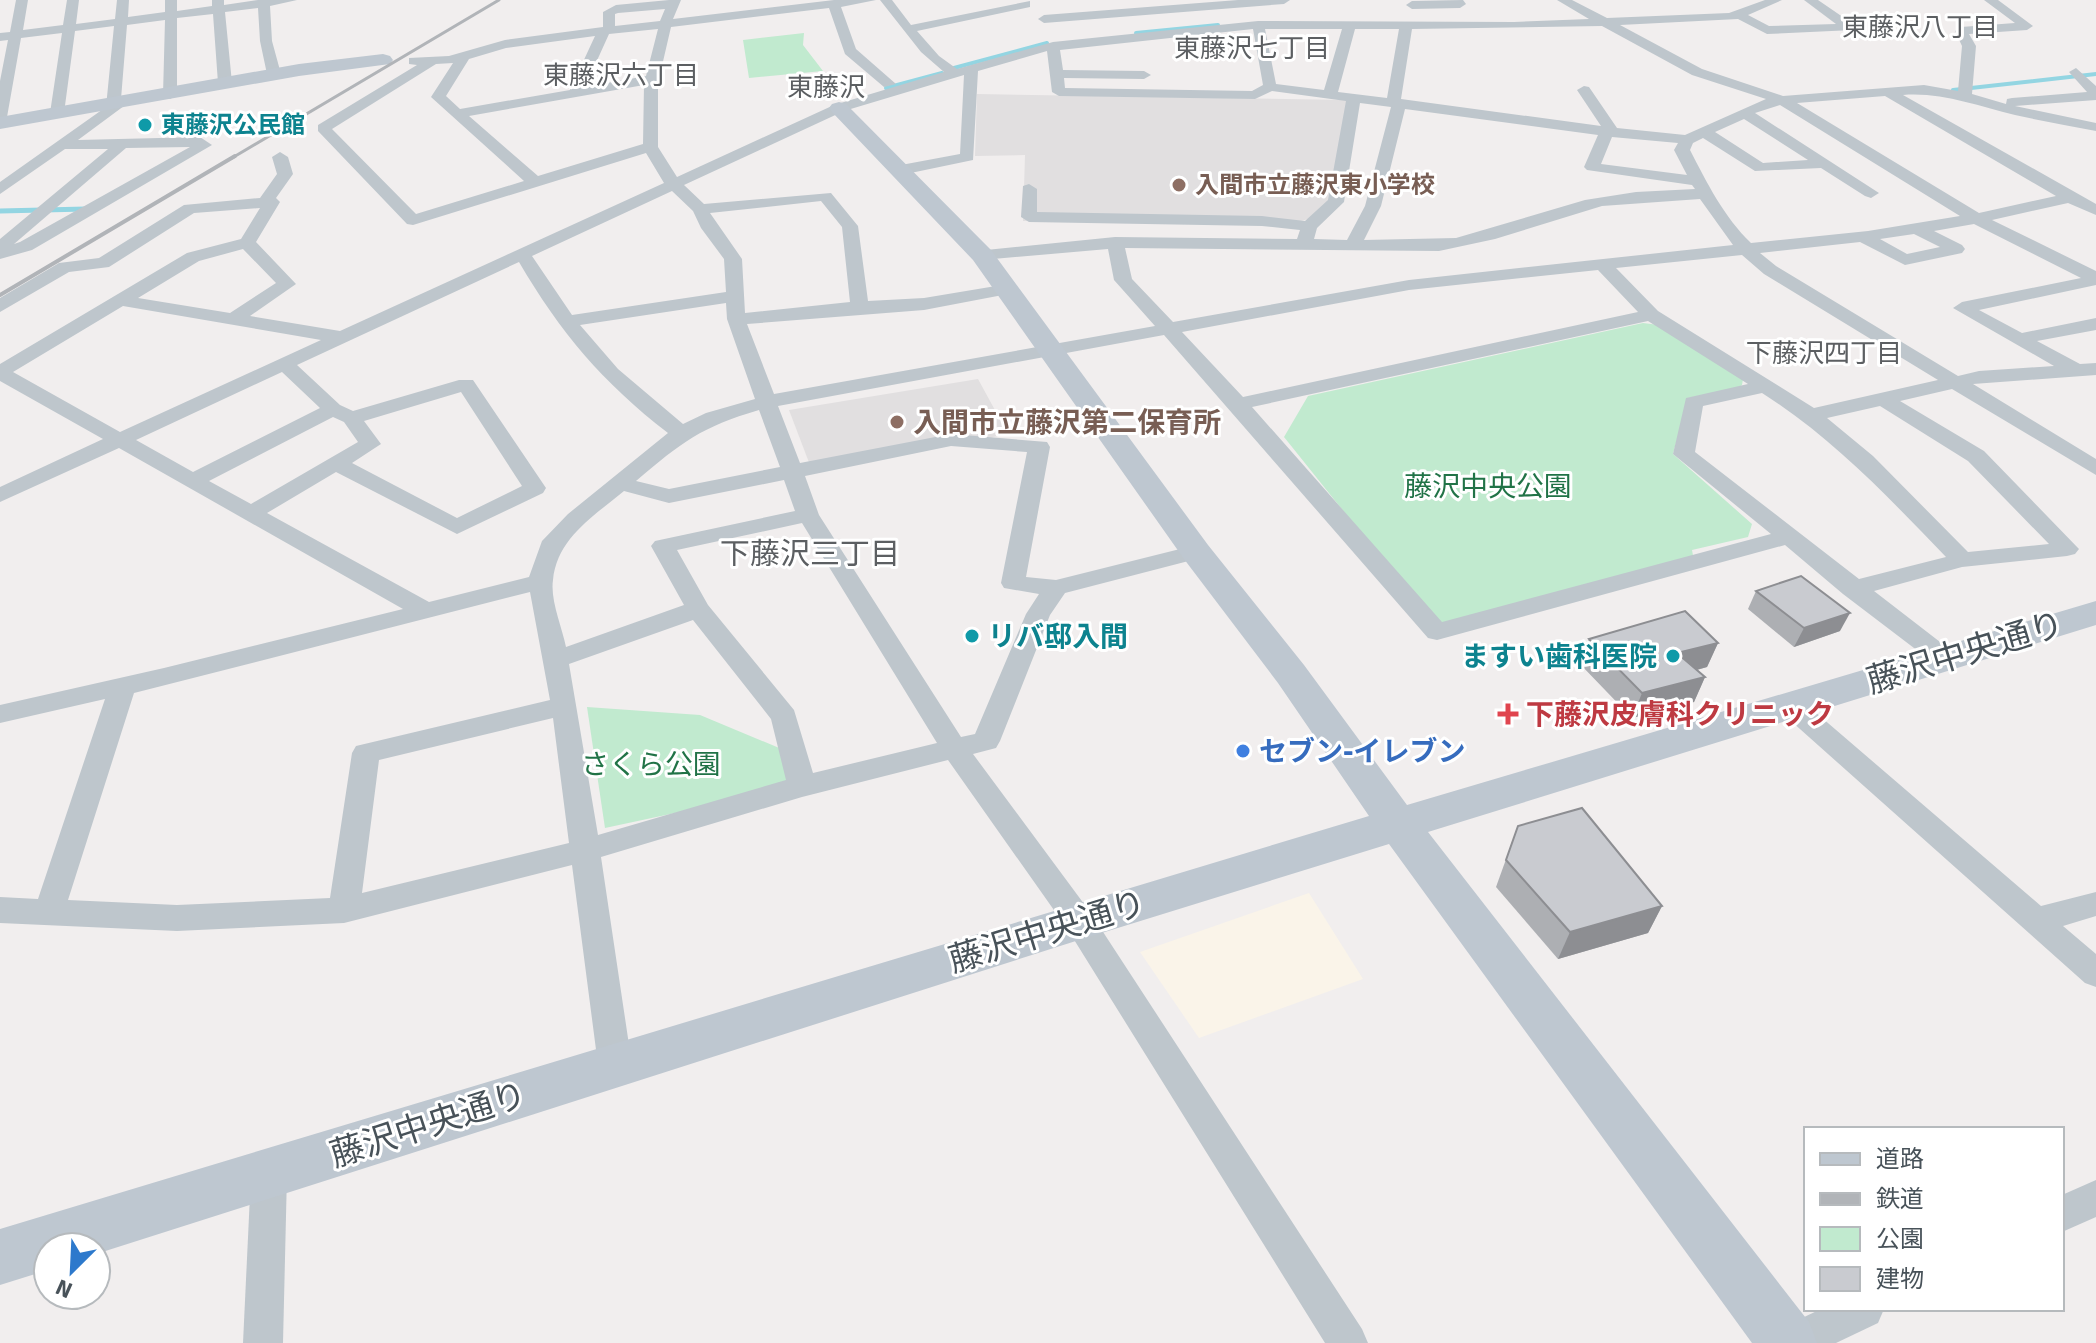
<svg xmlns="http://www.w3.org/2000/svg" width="2096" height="1343" viewBox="0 0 2096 1343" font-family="Signika,'Noto Sans JP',sans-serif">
	<rect width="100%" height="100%" fill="#f1eeee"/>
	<polygon fill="#faf4e9" points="1309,893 1363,979 1199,1038 1140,952"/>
	<g fill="#e1dfe0">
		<polygon points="977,94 1347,100 1330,214 1292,223 1023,221 1025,155 975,156"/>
		<polygon points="978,379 1008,434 813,473 789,410"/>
	</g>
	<g fill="#c1eacf">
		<polygon points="804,33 803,45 823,71 749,78 743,40"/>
		<polygon points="1643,323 1667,326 1743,379 1742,385 1738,388 1688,398 1673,454 1752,524 1748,537 1692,550 1694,561 1445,625 1422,609 1284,437 1308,396"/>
		<polygon points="587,707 700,715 784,750 802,786 605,828"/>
	</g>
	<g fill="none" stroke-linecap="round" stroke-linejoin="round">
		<g stroke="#93d5e2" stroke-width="4">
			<polyline points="1136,33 1218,25"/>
			<polyline points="954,68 1047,43"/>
			<polyline points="886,88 942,73"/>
			<polyline points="1953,90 2096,74"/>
		</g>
		<polyline stroke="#93d5e2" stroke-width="5" points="0,211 86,209"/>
		<g fill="#bec6cc" fill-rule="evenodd">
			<path d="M16,0h12l-5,30 40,-5 4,-25h12l-3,24 39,-5 2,-19h12l-1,17 37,-5v-12h12v11l35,-5v-6h12v5l34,-5h39l-27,6 2,35 9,33 -7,4 -7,-4 -7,-33 -2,-33 -33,4 7,71 -7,4 -7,-4 -5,-69 -36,4v77l-7,4 -7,-4 2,-75 -38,5 -6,74 7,4 -50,37 122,-3 12,8 -180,105 -32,9v-20l108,-90h-43l-65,45v-12l106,-75 8,-81 -39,5 -11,82 -7,4 -7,-4 12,-80 -41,5 -14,79 -7,4v-40l8,-41 -8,1v-8l10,-1zM190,147l-170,95 -6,2 112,-96z"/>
			<path d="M669,0h12l-8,19 161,-19h42l-35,7 15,42 40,35 -12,3 -39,-33 -16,-46 -158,19 -13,56v64l19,30 157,-72 110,-33 -23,-20 -41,-52h12l19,25 119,-24v6l-113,24 22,25 18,13 96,-27 205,-21 256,1 75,-3 -32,-19h15l35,18 122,-5 36,-13h17l-34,15 21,11 67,-2 -32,-24h14l35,24v6l-86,4 -29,-15 -118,6 82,44 81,27 141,-11 34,6 4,-45 -7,-15 6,-4 54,-4 -31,-23h14l35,26 -6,4 -58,4 7,12 -4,48 34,10 1,-5 5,-1 75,-6 -18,-20 7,-4 20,18v14l-81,6 81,17v8c-27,-5 -54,-10 -81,-16 -38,-9 -73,-23 -112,-20l193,109v11l-28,-12 -76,17 104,51v14l-117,25 43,23 74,-15v12l-59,11 43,23 16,-1v12l-123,9 123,75v16l-144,-86 -52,12 84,50 95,98 -4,5 -8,2 -105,11 -88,24 79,61 4,6 -4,6 -9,3 -9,-3 -92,-70 -58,-49 -348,95 -9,-2 -264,-303 -386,71 22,57 151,-29 96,8 3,5 -24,130 30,3 140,-35 8,2 4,5 -4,5 -139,36 -15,22 -50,126 -4,7 -23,6 117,158 272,417 6,14h-43l-257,-413 -120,-170 -146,37 -201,60 31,208 -5,11 -12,4 -12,-4 -5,-11 -26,-200 -228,58 -167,8 -177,-8v-26l38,2 67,-200 -105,24v-18l164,-37 239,-59 -284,-161 -119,54v-15l103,-48 -103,-58v-17l187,-111 54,-14 19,-31 -66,5 -85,54 -40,5 -69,40v-14l59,-35 40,-5 85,-53 76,-7 17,-24 -5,-17 8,-5 8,5 5,17 -17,24 4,4 -24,40 40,42 -46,32 90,15 324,-148 -18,-30 -233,72 -6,-1 -89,-93v-6l99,-60 -8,-1v-6l40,-2 56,-16 98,-13v-15l13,-7zM665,9l-5,12 -45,5v-12l3,-1zM1602,26l90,49 74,24 -81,36 -68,-7 -28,-41 -5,-1 -7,4 24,36 -200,-27 11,-70zM658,29l-12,47 -61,11 24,-53zM1253,29l10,56 -11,6 -187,-3 -1,-10 80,1 7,-4 -7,-4 -81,-1 -3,-20zM1265,29h77l-18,61 -48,-6zM1355,29h44l-12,69 -49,-6zM595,36l-25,54 -110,19 -14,-13 23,-37 37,-11zM1047,51l5,41 7,4 196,3 17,-8 74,10 -18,99 -23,21 -43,-5 -225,-4v-23l-8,-5 -6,2 -2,31 8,5 233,4 38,4 -3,9 -182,-2 -139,14 -3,4 9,5 126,-11 6,31 41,46 -381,68 -27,-70 177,-14 84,-16 9,-5 -9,-5 -84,14 -56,3 -10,-75 -27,-33 -127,11 -20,-19 160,-74 120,-36 -4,79 -59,11 -8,5 8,5 72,-15 5,-89zM453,63l-22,34 93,84 -108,33 -84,-85 104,-65zM644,85l-1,59 -105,32 -69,-60zM1885,96l171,100 -77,17 -182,-110zM1360,103l31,4 -26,99 -18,34 -33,-1 3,-11 27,-26zM1780,105l180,111 -92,15 -117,12c-27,-26 -44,-60 -61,-93l3,-7 10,-5 52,33 66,-3 44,28 6,2 8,-5 -124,-80zM1405,109l193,26 -14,32 3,3 105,15 3,4 -59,3 -51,8 -129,38 -92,2 17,-34zM1744,119l64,41 -45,3 -48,-31zM1612,137l66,6 -4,7 13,25 -86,-11zM672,191l21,20 8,17 23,31 2,33 -154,23 -40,-59zM1700,199l33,46 -324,35 -236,42 -41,-43 -7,-31 314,3 56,-12 107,-33zM821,201l21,26 8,75 -105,11 -3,-54 -32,-46zM1974,224l107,54 -119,24 -9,6 101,58 -75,5 -21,5 -182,-110 -16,-13 100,-11 45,23 57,-12 3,-4 -3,-4 -28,-14zM1914,234l26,13 -33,7 -27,-15zM243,249l33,34 -46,30 -92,-15 61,-37zM1742,255l22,19 174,106 -124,28 -156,-97 -42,-43zM519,262c41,70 83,120 149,171l-100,81 -26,27 -13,36 -100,25 -162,-89 69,-41 121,62 86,-41 3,-5 -73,-108h-14l-106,31 -13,-6 -43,-40zM1598,270l40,42 -395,85 -61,-65 227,-42zM726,303l1,16 28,80 -49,14 -23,11 -65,-55 -38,-44zM123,306l198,34 -201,92 -107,-60zM1648,321l100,63 -62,14 -13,56 98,80 -329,88 -190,-215zM282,372l38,36 -127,64 -57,-32zM461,392l61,94 -65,32 -105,-55 29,-19 -17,-23zM1762,393c71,45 126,104 184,164l-87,22 -164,-127 8,-46zM1880,406l88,55 81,83 -81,8 -95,-96 -46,-38zM759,410l21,57 -111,22 -33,-8c46,-39 65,-54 123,-71zM333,417l11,5 14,20 -107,62 -42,-23zM951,446l76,6 -26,131 3,5 35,6 -13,20 -51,120 -14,3 -142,-222 -14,-39zM784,480l11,31 -140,30 -4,5 33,59 -118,42c-4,-20 -16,-47 -13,-67 4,-42 41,-64 71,-89l45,12zM802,523l135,220 -124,30 -19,-63 -86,-105 -31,-55zM530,592l20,108 -194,46 -4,7 -22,145 -153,7 -109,-5 66,-207zM693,620l78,99 15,61 -188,55 -29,-171zM553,718l16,125 -207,50 17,-133z"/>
			<polygon points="1238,0 1290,0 1284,4 1044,23 1038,19 1044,15"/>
			<polygon points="1463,0 1466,4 1460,8 1412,9 1406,5 1412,1"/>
			<polygon points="1791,697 1800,699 2041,906 2096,892 2096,916 2063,926 2096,954 2096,987 2085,983 1782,713 1778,706 1782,699"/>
			<polygon points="269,1157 282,1162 287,1174 283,1343 243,1343 251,1174 256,1162"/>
			<polygon points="2096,1180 2096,1217 2062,1232 2062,1195"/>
			<polygon points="1821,1309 1884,1309 1878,1323 1836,1343 1773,1343 1779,1329"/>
		</g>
		<g fill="#bec7d0" fill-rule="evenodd">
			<polygon points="383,54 390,56 393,60 390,64 299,76 0,129 0,117 299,64"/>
			<polygon points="839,102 846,104 991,250 1208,545 1304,665 1407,805 2096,601 2096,625 1428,832 1809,1322 1817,1343 1752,1343 1389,844 1079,940 96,1254 96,1247 48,1247 48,1270 0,1285 0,1229 1369,816 1278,683 1184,559 973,260 832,112 829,108 832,104"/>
		</g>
		<polyline stroke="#b1b4b8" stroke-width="3" points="232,158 499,0"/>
		<polyline stroke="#b1b4b8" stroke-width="4" points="0,295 235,156"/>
	</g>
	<g fill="#adafb3">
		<polygon points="1756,591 1840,631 1794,647 1748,609"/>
		<polygon points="1589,639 1718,643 1707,667 1697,670 1705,677 1694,702 1632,718 1580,664"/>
		<polygon points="1518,826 1662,906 1648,933 1558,959 1496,887"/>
	</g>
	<g fill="#8d8e92">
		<polygon points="1850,613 1840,631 1794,647 1804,628"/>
		<polygon points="1718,643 1707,667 1666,678 1677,653"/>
		<polygon points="1705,677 1694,702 1632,718 1642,693"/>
		<polygon points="1662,906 1648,933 1558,959 1570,932"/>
	</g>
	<g fill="#c9cbd0" stroke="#8d8e92" stroke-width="2">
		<polygon points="1801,576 1850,613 1804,628 1756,591"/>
		<polygon points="1685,611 1718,643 1677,653 1705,677 1642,693 1589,639"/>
		<polygon points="1582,808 1662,906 1570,932 1506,860 1518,826"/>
	</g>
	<g fill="#0f9aa8" stroke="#fff" stroke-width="3">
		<circle cx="145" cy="125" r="8"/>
		<circle cx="972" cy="636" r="8"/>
		<circle cx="1673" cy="656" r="8"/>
	</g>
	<g fill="#8d6e63" stroke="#fff" stroke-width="3">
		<circle cx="1179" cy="185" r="8"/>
		<circle cx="897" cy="422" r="8"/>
	</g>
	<path fill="#e0444e" stroke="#fff" stroke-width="3" d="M1504 702h8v8h8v8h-8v8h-8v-8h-8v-8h8z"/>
	<circle fill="#3f7fe0" stroke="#fff" stroke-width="3" cx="1243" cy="751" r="8"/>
	<g text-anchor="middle" stroke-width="6" stroke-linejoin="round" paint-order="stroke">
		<g font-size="24" font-weight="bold" fill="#0d838f" stroke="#fff" text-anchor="start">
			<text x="161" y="133">東藤沢公民館</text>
		</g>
		<g font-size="24" font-weight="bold" fill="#785e54" stroke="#fff" text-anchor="start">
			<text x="1195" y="193">入間市立藤沢東小学校</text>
		</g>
		<g font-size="26" fill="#5c5f62" stroke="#fff">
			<text x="1920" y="36">東藤沢八丁目</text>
			<text x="1252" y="57">東藤沢七丁目</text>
			<text x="621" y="84">東藤沢六丁目</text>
			<text x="1824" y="362">下藤沢四丁目</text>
		</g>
		<g font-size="26" fill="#5c5f62" stroke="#fff">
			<text x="826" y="96">東藤沢</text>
		</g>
		<g font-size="28" font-weight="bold" fill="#785e54" stroke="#fff" text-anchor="start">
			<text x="913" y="432">入間市立藤沢第二保育所</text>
		</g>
		<g font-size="28" fill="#217347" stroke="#fff">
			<text x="1488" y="496">藤沢中央公園</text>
			<text x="651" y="774">さくら公園</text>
		</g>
		<g font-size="28" font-weight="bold" fill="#0d838f" stroke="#fff" text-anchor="start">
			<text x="988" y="646">リバ邸入間</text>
			<text x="1657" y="666" text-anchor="end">ますい歯科医院</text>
		</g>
		<g font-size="28" font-weight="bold" fill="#be3a42" stroke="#fff" text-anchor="start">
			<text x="1526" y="724">下藤沢皮膚科クリニック</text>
		</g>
		<g font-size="28" font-weight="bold" fill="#366cbe" stroke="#fff" text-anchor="start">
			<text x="1259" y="761">セブン-イレブン</text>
		</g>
		<g font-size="30" fill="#5c5f62" stroke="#fff">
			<text x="810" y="564">下藤沢三丁目</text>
		</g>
		<g font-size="34" fill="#485259" stroke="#fff">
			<text transform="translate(1965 652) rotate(-17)" y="12">藤沢中央通り</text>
			<text transform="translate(1047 931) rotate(-17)" y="12">藤沢中央通り</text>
			<text transform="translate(428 1124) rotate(-18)" y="12">藤沢中央通り</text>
		</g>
	</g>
	<rect x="1804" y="1127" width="260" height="184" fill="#ffffff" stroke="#b6babd" stroke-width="2"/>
	<rect x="1820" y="1153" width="40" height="12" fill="#bec7d0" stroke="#b6babd" stroke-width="2"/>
	<text x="1876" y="1167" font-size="24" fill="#485259">道路</text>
	<rect x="1820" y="1193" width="40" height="12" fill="#b1b4b8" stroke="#b6babd" stroke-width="2"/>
	<text x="1876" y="1207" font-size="24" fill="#485259">鉄道</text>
	<rect x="1820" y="1227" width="40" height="24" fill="#c1eacf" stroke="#b6babd" stroke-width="2"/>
	<text x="1876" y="1247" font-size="24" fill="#485259">公園</text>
	<rect x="1820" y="1267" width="40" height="24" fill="#c9cbd0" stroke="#b6babd" stroke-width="2"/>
	<text x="1876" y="1287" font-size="24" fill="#485259">建物</text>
	<g transform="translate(72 1271) rotate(204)"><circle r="38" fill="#ffffff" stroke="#b6babd" stroke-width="2"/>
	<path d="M0-6L14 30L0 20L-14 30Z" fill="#2d79cc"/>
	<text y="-12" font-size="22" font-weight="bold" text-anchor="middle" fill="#485259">N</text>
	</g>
</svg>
